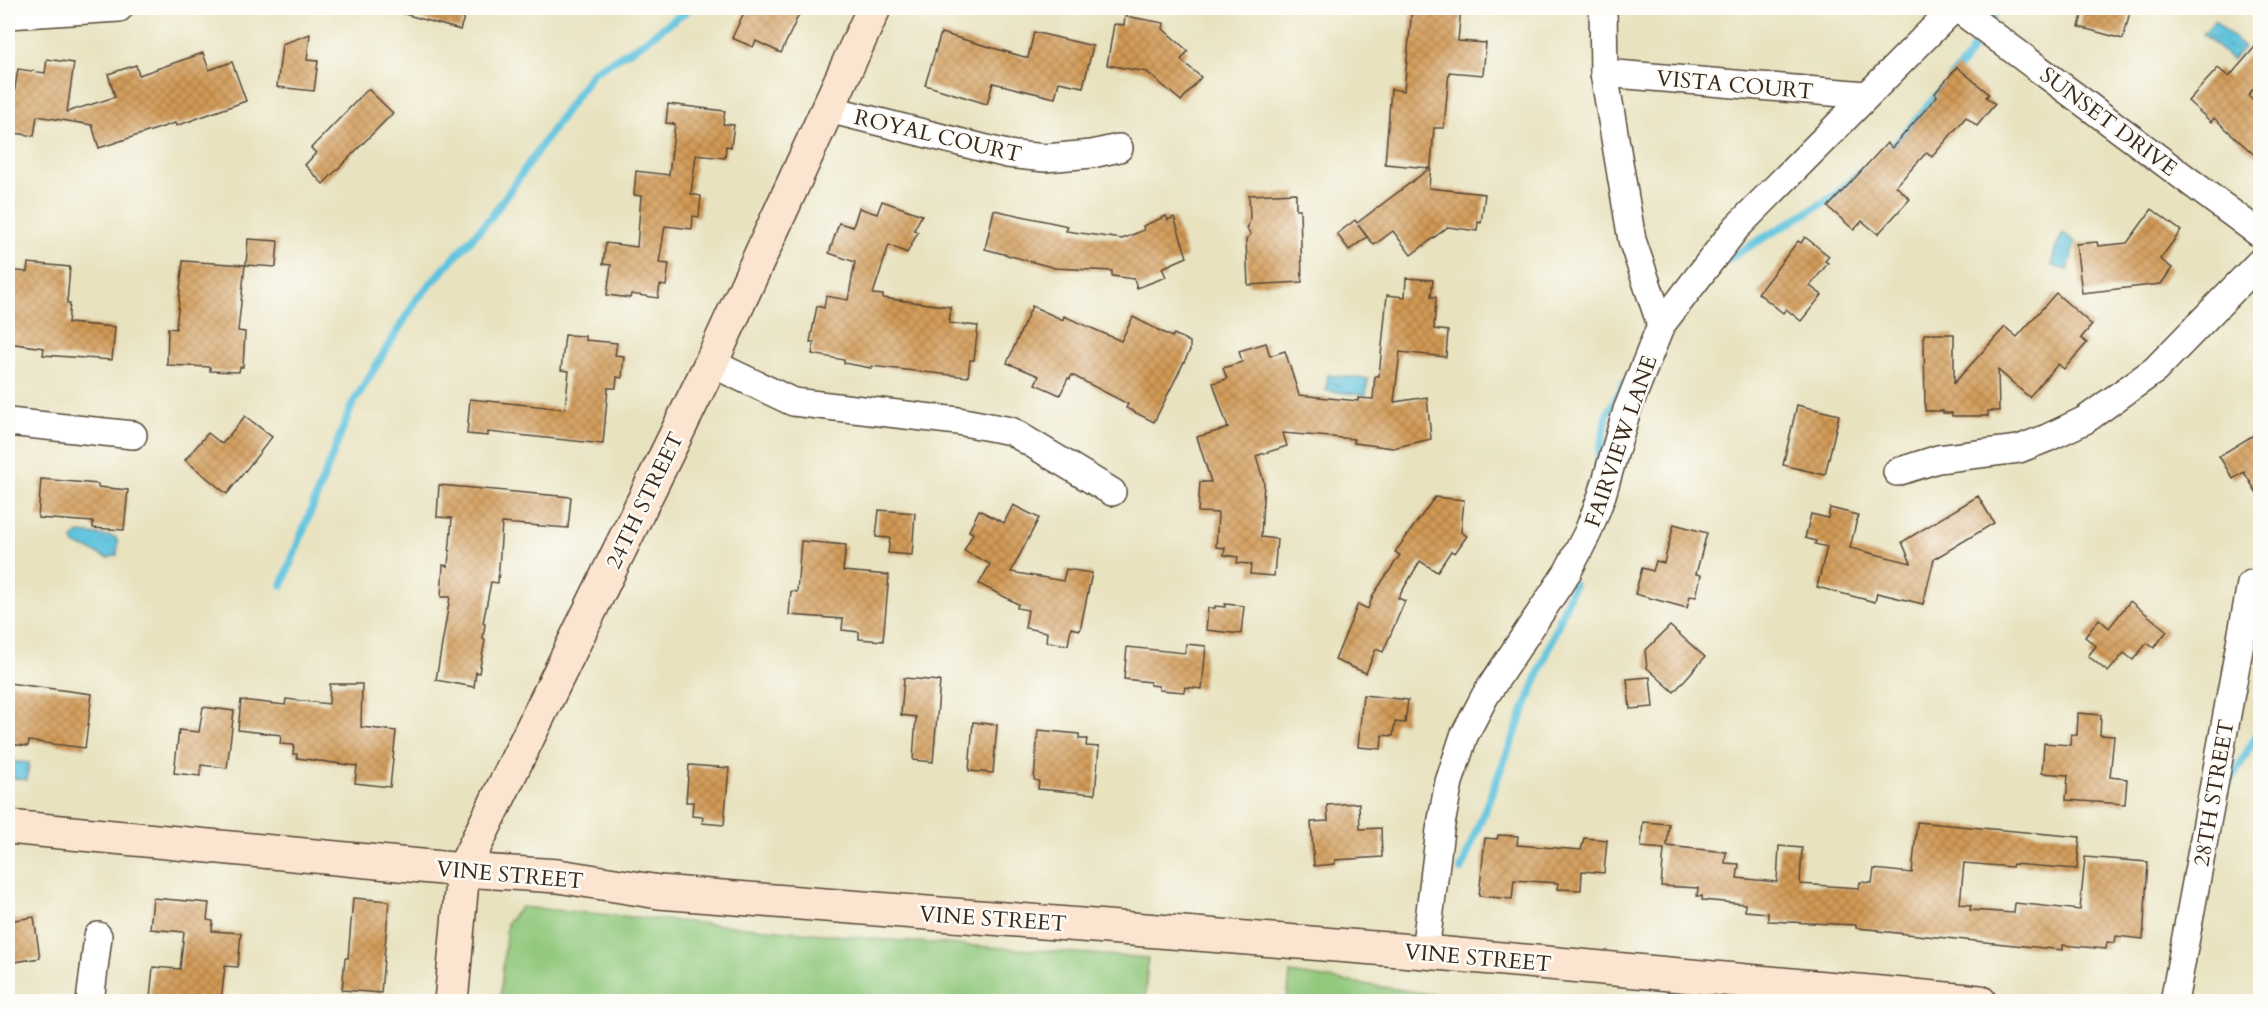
<svg xmlns="http://www.w3.org/2000/svg" width="2268" height="1009" viewBox="0 0 2268 1009" font-family="Cardo,serif">
	<defs>
		<pattern id="water-ripples" width="26" height="14" patternUnits="userSpaceOnUse" patternTransform="scale(1.5)"><rect width="26" height="14" fill="#5fc3dd"/><path d="M2 4q2-2 4 0t4 0M15 11q2-2 4 0t4 0" fill="none" stroke="#509fb3"/></pattern>
		<pattern id="building-cross-hatch" width="8" height="8" patternUnits="userSpaceOnUse" patternTransform="scale(1.5)"><rect width="8" height="8" fill="#d29a55"/><path d="M0 0l8 8M0 8l8-8" fill="none" stroke="#ac7e46"/></pattern>
	</defs>
	<rect width="100%" height="100%" fill="#fdfcf7"/>
	<filter id="ink" filterUnits="userSpaceOnUse"><feTurbulence type="fractalNoise" baseFrequency=".0167" numOctaves="2"/><feDisplacementMap in="SourceGraphic" scale="12" xChannelSelector="R" yChannelSelector="G"/><feConvolveMatrix kernelMatrix="1 2 1 2 8 2 1 2 1" color-interpolation-filters="sRGB"/></filter>
	<filter id="wash" filterUnits="userSpaceOnUse"><feTurbulence type="fractalNoise" baseFrequency=".008" numOctaves="4" result="noise"/><feDisplacementMap in="SourceGraphic" scale="24" xChannelSelector="R" yChannelSelector="G"/><feGaussianBlur stdDeviation="1.35" result="paint"/><feColorMatrix in="noise" values="0 0 0 0 0 0 0 0 0 0 0 0 0 0 0 0 0 1.4 0 .05"/><feComposite in="paint" operator="in"/></filter>
	<g filter="url(#wash)">
		<rect width="100%" height="100%" fill="#e8e2bf"/>
		<g fill="#91c87b" stroke="#66794c" stroke-width="1.5">
			<polygon points="521,907 889,940 1148,958 1145,1001 500,1001 507,923"/>
			<polygon points="1290,973 1476,1001 1287,1001"/>
		</g>
		<g fill="url(#water-ripples)" stroke="#4d767e" stroke-width="1.5">
			<polygon points="2215,21 2244,47 2232,60 2203,34"/>
			<polygon points="2063,233 2075,242 2068,270 2052,266 2055,249"/>
			<polygon points="1328,375 1368,379 1366,395 1326,391"/>
			<path d="M79,533l36,4 3,4 -1,14 -9,3c-12,-4 -19,-11 -33,-13l-2,-4 1,-4z"/>
			<polygon points="8,761 29,763 27,780 8,777"/>
		</g>
		<g fill="none" stroke-linecap="round" stroke-linejoin="round">
			<g stroke="#5fc3dd" stroke-width="8">
				<polyline points="1952,76 1965,61 1998,8"/>
				<polyline points="1885,152 1898,141 1943,88"/>
				<polyline points="1724,261 1830,199 1864,170"/>
				<polyline points="1597,466 1607,415 1624,384"/>
				<polyline points="282,585 352,405 417,299 492,216 593,72 641,44 690,8"/>
				<polyline points="2223,793 2260,730"/>
				<polyline points="1461,870 1574,584"/>
			</g>
		</g>
		<g id="blocks">
			<g fill="url(#building-cross-hatch)">
				<polygon points="402,8 467,8 460,30 401,13"/>
				<polygon points="746,8 802,8 781,53 756,41 753,47 732,38"/>
				<polygon points="1412,8 1461,8 1458,41 1486,43 1483,75 1449,72 1444,128 1434,128 1429,188 1485,194 1481,223 1478,222 1477,231 1448,227 1411,255 1393,231 1374,245 1358,225 1367,237 1349,250 1337,234 1355,220 1357,223 1430,168 1385,164 1391,89 1404,91"/>
				<polygon points="2084,8 2131,8 2123,39 2079,27"/>
				<polygon points="1125,16 1164,23 1163,29 1188,51 1181,60 1201,77 1181,101 1147,72 1107,65 1114,24 1124,25"/>
				<polygon points="1034,32 1093,46 1083,87 1059,82 1055,98 993,83 987,104 925,85 941,33 1028,58"/>
				<polygon points="310,34 307,60 318,61 314,91 277,87 282,44"/>
				<polygon points="2260,41 2260,81 2248,95 2260,106 2260,160 2214,118 2211,122 2188,101 2218,68 2229,77"/>
				<polygon points="203,53 209,70 232,62 246,101 176,126 175,123 99,148 92,125 37,116 34,136 8,132 18,69 45,73 47,59 74,63 67,112 115,97 108,74 136,65 139,75"/>
				<polygon points="1957,67 1989,94 1986,97 1995,104 1977,126 1966,117 1932,157 1927,152 1896,186 1910,199 1878,234 1862,221 1854,230 1828,207 1887,143 1892,148 1937,96 1935,93"/>
				<polygon points="368,89 393,113 323,184 305,165 316,153 311,148"/>
				<polygon points="668,104 725,111 723,124 734,125 731,147 726,146 725,158 696,155 691,194 701,196 699,217 693,216 692,229 665,226 659,263 669,264 666,286 660,285 658,298 631,294 630,298 607,295 611,265 603,264 606,243 637,247 641,196 634,195 636,171 669,175 675,124 666,123"/>
				<polygon points="1296,193 1296,209 1300,209 1302,282 1248,285 1246,240 1251,234 1247,229 1250,220 1249,195"/>
				<polygon points="882,201 922,215 914,230 918,232 907,253 889,245 873,294 883,295 883,298 951,307 949,323 978,326 974,360 970,360 968,377 871,366 871,368 844,363 844,360 812,354 814,342 810,342 817,306 824,308 826,296 848,300 855,262 829,253 839,223 853,227 859,208 877,214"/>
				<polygon points="2152,209 2181,231 2160,259 2172,268 2161,284 2082,293 2076,244 2097,242 2098,246 2127,243"/>
				<polygon points="994,210 1068,226 1066,231 1122,239 1144,230 1143,226 1166,216 1168,220 1174,217 1187,257 1162,268 1166,277 1137,288 1134,279 1112,276 1112,271 1055,268 985,249"/>
				<polygon points="1805,237 1829,256 1825,261 1828,263 1810,286 1822,295 1801,321 1786,309 1783,313 1758,293 1798,241 1801,243"/>
				<polygon points="248,239 278,241 276,267 246,265"/>
				<polygon points="183,261 245,265 238,331 245,332 243,367 240,367 239,372 210,371 210,367 167,365 168,328 176,329"/>
				<polygon points="28,263 70,267 67,303 70,303 68,323 115,327 112,360 43,355 44,348 8,343 8,270 27,272"/>
				<polygon points="1406,278 1433,280 1431,297 1436,297 1434,329 1448,331 1446,357 1400,352 1394,402 1427,397 1431,439 1393,448 1354,443 1354,439 1283,433 1287,446 1256,456 1264,482 1261,537 1277,539 1274,576 1250,574 1251,564 1237,563 1238,557 1224,555 1225,548 1216,547 1218,513 1198,512 1200,482 1211,482 1197,437 1228,428 1213,383 1227,379 1223,368 1242,362 1239,351 1266,343 1270,356 1285,351 1299,395 1358,401 1358,398 1373,399 1375,376 1379,376 1387,295 1405,297"/>
				<polygon points="2056,293 2092,325 2081,338 2087,343 2064,369 2058,364 2029,397 1998,370 1999,411 1988,411 1988,416 1952,416 1952,413 1943,413 1943,411 1925,411 1924,334 1954,334 1954,383 2005,327 2017,337"/>
				<polygon points="1032,306 1063,320 1064,316 1121,341 1133,317 1172,337 1174,334 1190,342 1190,350 1154,422 1126,408 1128,404 1072,375 1070,379 1068,378 1060,395 1035,384 1039,376 1007,363"/>
				<polygon points="565,335 585,336 585,340 617,343 615,355 624,356 622,378 617,377 616,388 608,388 603,444 488,432 488,436 467,434 470,399 565,409 569,371 561,370"/>
				<polygon points="1797,405 1839,415 1825,475 1783,465"/>
				<polygon points="245,416 272,437 227,494 185,460 208,433 222,444"/>
				<polygon points="2260,431 2260,498 2244,472 2233,479 2219,456"/>
				<polygon points="41,479 98,484 98,487 128,490 124,530 93,528 93,522 38,518"/>
				<polygon points="439,485 571,497 568,528 502,523 498,583 491,582 483,623 485,624 483,639 485,640 479,673 476,672 474,687 436,680 450,597 441,597 443,565 448,566 452,518 437,517"/>
				<polygon points="1978,496 1994,523 1934,559 1923,604 1877,593 1875,602 1817,587 1827,547 1815,544 1816,541 1805,538 1811,514 1828,518 1830,508 1858,515 1850,548 1911,563 1902,542"/>
				<polygon points="1435,497 1464,500 1461,532 1467,536 1455,553 1451,551 1437,572 1420,561 1398,598 1405,601 1383,652 1376,649 1366,673 1335,660 1358,604 1368,609 1373,595 1400,555 1395,552"/>
				<polygon points="1013,505 1039,518 1011,572 1063,581 1066,569 1092,573 1080,630 1071,628 1068,645 1046,642 1047,632 1025,628 1028,610 1017,608 1018,604 979,584 990,564 964,551 973,533 969,531 979,510 1004,523"/>
				<polygon points="879,510 915,513 912,555 888,553 890,538 876,537"/>
				<polygon points="1674,524 1707,533 1696,574 1701,575 1696,597 1690,596 1687,608 1635,594 1642,568 1653,571 1656,561 1664,563"/>
				<polygon points="801,541 846,545 843,571 889,575 883,641 859,639 859,632 842,630 843,619 789,615 791,591 797,592"/>
				<polygon points="2130,601 2167,631 2154,648 2147,643 2133,660 2124,653 2108,672 2088,656 2096,646 2085,637 2099,619 2109,628"/>
				<polygon points="1225,604 1244,606 1241,634 1206,630 1208,608 1215,608 1215,606 1225,607"/>
				<polygon points="1670,626 1705,657 1674,692 1647,668 1645,651"/>
				<polygon points="1186,644 1206,646 1202,689 1185,687 1184,692 1159,690 1159,686 1150,685 1150,682 1124,679 1127,647 1185,653"/>
				<polygon points="1650,677 1653,707 1630,709 1627,679"/>
				<polygon points="904,678 940,681 933,762 913,760 916,717 901,715"/>
				<polygon points="8,683 92,694 85,748 29,741 28,746 8,744"/>
				<polygon points="330,684 362,684 361,727 396,731 390,787 355,783 357,766 297,758 297,754 293,754 294,745 280,744 281,735 238,730 241,700 285,705 286,699 329,704"/>
				<polygon points="1363,695 1408,700 1405,723 1395,722 1393,736 1382,735 1381,749 1358,747"/>
				<polygon points="203,707 234,711 227,768 201,765 200,776 174,773 179,730 199,732"/>
				<polygon points="2078,713 2101,715 2100,735 2114,736 2110,777 2127,779 2125,804 2066,800 2068,775 2042,773 2044,743 2070,745 2071,734 2077,735"/>
				<polygon points="973,722 997,725 993,773 969,771"/>
				<polygon points="1038,730 1079,734 1079,739 1087,739 1086,746 1099,747 1095,794 1038,789 1039,781 1034,780"/>
				<polygon points="689,765 729,768 724,825 702,823 703,817 692,816 693,802 686,802"/>
				<polygon points="1359,803 1360,829 1381,828 1382,857 1335,860 1335,864 1314,866 1311,822 1328,821 1327,805"/>
				<polygon points="1643,822 1669,824 1667,846 1726,852 1725,863 1739,864 1737,878 1777,882 1779,846 1802,848 1800,884 1859,888 1860,882 1872,883 1874,869 1912,873 1917,822 2080,837 2077,869 2013,864 2012,867 1964,863 1960,904 1971,905 1970,910 2014,913 2015,903 2080,910 2085,857 2148,862 2143,939 2116,936 2115,943 2107,942 2106,949 2063,945 2063,950 1878,931 1878,930 1856,928 1856,925 1768,921 1768,913 1745,911 1745,904 1702,900 1702,896 1697,896 1698,888 1661,886 1664,849 1641,847"/>
				<polygon points="1498,835 1518,836 1517,845 1581,850 1584,838 1607,840 1604,873 1582,871 1581,890 1557,889 1558,883 1514,880 1512,899 1479,896 1485,838 1497,839"/>
				<polygon points="153,898 209,903 207,920 213,921 212,931 241,933 238,967 225,966 221,1002 173,1002 173,1000 150,998 153,967 180,969 184,932 150,929"/>
				<polygon points="353,898 389,901 381,993 342,990 345,958 348,958"/>
				<polygon points="34,917 40,958 8,963 8,921"/>
			</g>
		</g>
	</g>
	<g filter="url(#ink)">
		<use href="#blocks" fill-opacity="0" stroke="#554636" stroke-width="1.5"/>
		<g fill="none" stroke-linecap="round" stroke-linejoin="round">
			<g stroke="#554636" stroke-width="30">
				<g id="street">
					<polyline points="1603,8 1604,73 1632,240 1661,325"/>
					<polyline points="1957,8 2260,234"/>
					<polyline points="8,15 119,8"/>
					<polyline points="1604,73 1866,95"/>
					<polyline points="828,109 1007,154 1045,158 1092,154 1119,148"/>
					<polyline points="711,363 793,402 958,421 1011,431 1112,492"/>
					<polyline points="8,422 133,435"/>
					<polyline points="1897,472 1938,459 2019,449 2047,438 2085,420 2155,370 2260,262"/>
					<polyline points="1425,952 1440,830 1449,782 1464,736 1485,696 1568,571 1588,532 1602,495 1627,410 1661,325 1736,228 1954,8"/>
					<polyline points="90,1002 98,936"/>
					<polyline points="2174,1002 2251,584"/>
				</g>
			</g>
			<g stroke="#554636" stroke-width="36">
				<g id="secondary">
					<polyline points="8,827 463,870 558,876 659,892 1425,952 1980,1002"/>
					<polyline points="451,1002 463,870 711,363 874,8"/>
				</g>
			</g>
			<use href="#street" stroke="#fff" stroke-width="27"/>
			<use href="#secondary" stroke="#fce5d0" stroke-width="33"/>
		</g>
	</g>
	<g text-anchor="middle" stroke-width="5" stroke-linejoin="round" paint-order="stroke">
		<g font-size="22" fill="#3b2a1e" stroke="#fdfcf7">
			<text transform="translate(1735 84) rotate(5)" y="8">VISTA COURT</text>
			<text transform="translate(2109 121) rotate(37)" y="8">SUNSET DRIVE</text>
			<text transform="translate(938 135) rotate(13)" y="8">ROYAL COURT</text>
			<text transform="translate(1620 441) rotate(-71)" y="8">FAIRVIEW LANE</text>
			<text transform="translate(644 500) rotate(-64)" y="8">24TH STREET</text>
			<text transform="translate(2213 793) rotate(-80)" y="8">28TH STREET</text>
			<text transform="translate(510 874) rotate(5)" y="8">VINE STREET</text>
			<text transform="translate(993 918) rotate(4)" y="8">VINE STREET</text>
			<text transform="translate(1478 957) rotate(5)" y="8">VINE STREET</text>
		</g>
	</g>
	<rect width="2268" height="1009" fill="none" stroke="#fdfcf7" stroke-width="30"/>
</svg>
